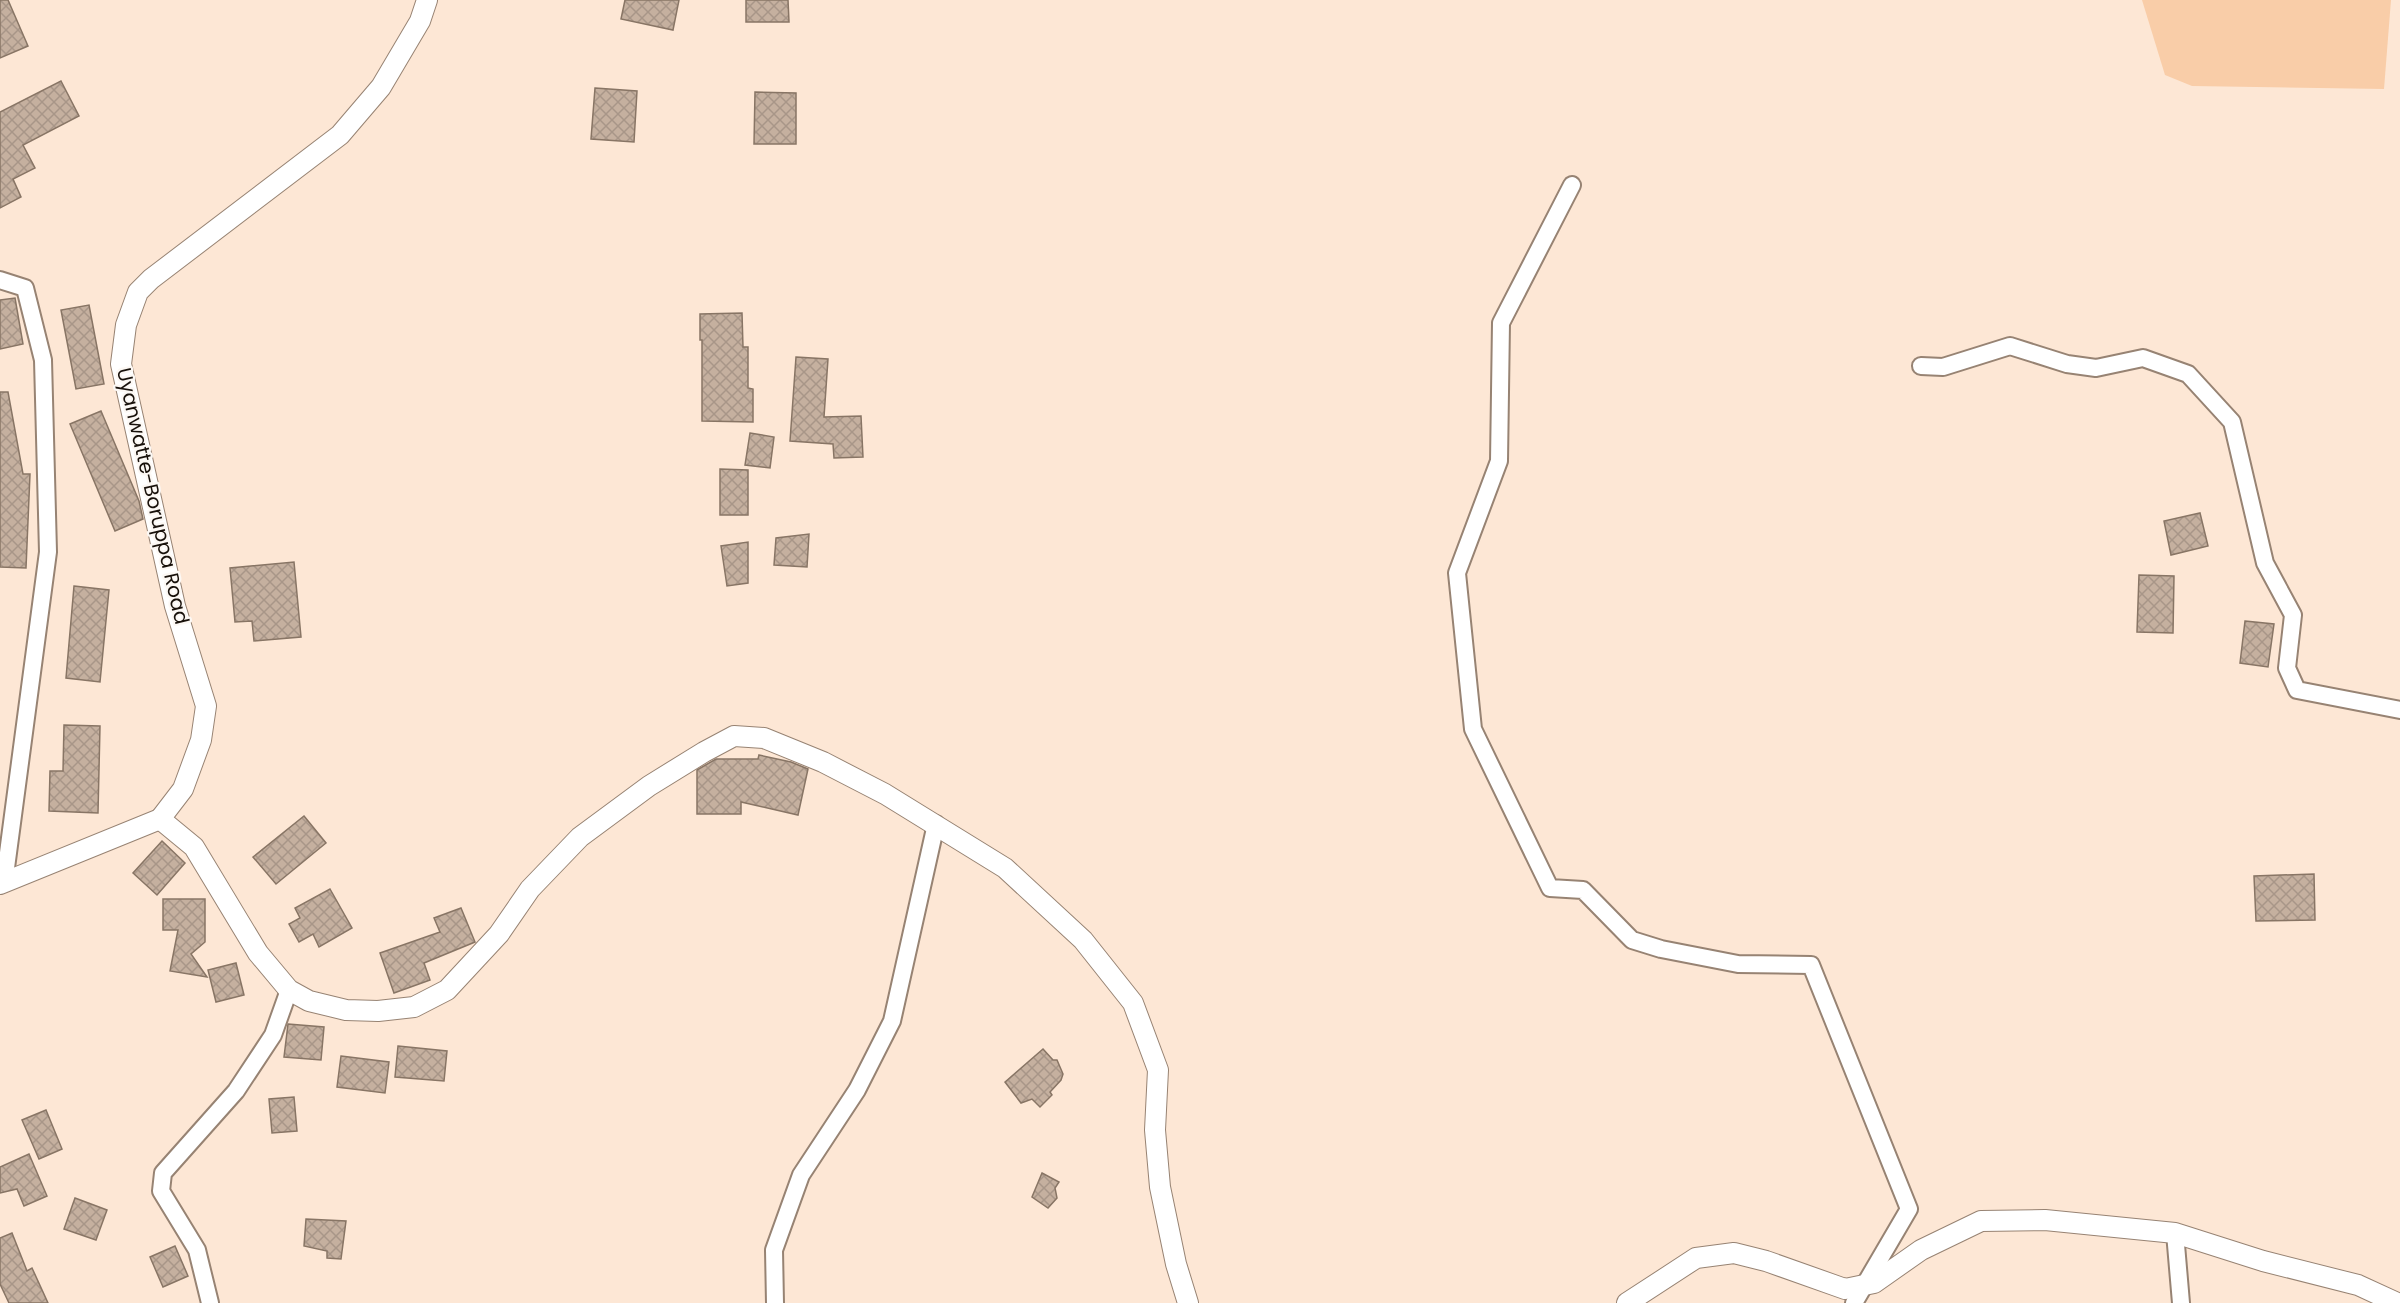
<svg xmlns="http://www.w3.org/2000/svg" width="2400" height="1303" viewBox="0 0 2400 1303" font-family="Poppins,sans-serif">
	<defs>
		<pattern id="building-cross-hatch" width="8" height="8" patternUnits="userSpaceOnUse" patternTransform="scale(1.5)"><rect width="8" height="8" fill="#c5b09f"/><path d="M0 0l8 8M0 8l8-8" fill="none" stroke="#a89688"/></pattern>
	</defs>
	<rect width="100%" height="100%" fill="#fde7d5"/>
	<polygon fill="#f9cda8" points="2142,0 2391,0 2384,89 2192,86 2165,75"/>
	<g fill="url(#building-cross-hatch)" stroke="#887565" stroke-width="1.5">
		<polygon points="0,0 8,0 28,46 0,58"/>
		<polygon points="625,0 679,0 673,30 621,19"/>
		<polygon points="746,0 788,0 789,22 746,22"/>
		<polygon points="61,81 79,116 23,145 35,168 13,179 21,197 0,208 0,112"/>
		<polygon points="595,88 637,91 634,142 591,139"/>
		<polygon points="755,92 796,93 796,144 754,144"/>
		<polygon points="15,298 23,344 0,349 0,300"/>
		<polygon points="89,305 104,384 76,389 61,310"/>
		<polygon points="742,313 743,347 748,347 748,388 753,389 753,422 702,421 702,340 700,340 700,314"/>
		<polygon points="796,357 828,359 824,417 861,416 863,457 834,458 833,444 790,441"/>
		<polygon points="0,392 8,392 23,474 30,474 26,568 0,567"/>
		<polygon points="101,411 139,501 143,519 115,531 70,424"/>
		<polygon points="750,433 774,437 770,468 745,465"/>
		<polygon points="720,469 748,470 748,515 720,515"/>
		<polygon points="2200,513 2208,546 2171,555 2164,521"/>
		<polygon points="809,534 807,567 774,565 776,538"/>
		<polygon points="748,542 748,583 727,586 721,546"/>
		<polygon points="294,562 301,637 254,641 252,621 235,622 230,568"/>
		<polygon points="2139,575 2174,576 2173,633 2137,632"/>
		<polygon points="74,586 109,590 100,682 66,678"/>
		<polygon points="2245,621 2274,624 2268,667 2240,663"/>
		<polygon points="64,725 100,726 98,813 49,811 50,771 63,771"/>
		<polygon points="759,755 791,762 808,769 798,815 741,802 741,814 697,814 697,770 716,759 758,759"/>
		<polygon points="304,816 326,843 276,884 253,857"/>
		<polygon points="162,841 185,863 157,895 133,873"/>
		<polygon points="2314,874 2315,920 2256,921 2254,876"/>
		<polygon points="330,889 352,928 319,947 313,934 299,942 289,924 300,918 295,908"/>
		<polygon points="163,899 205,899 205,942 191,954 207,977 170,971 178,930 163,930"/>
		<polygon points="461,908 475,942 424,963 430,980 394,993 380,953 440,932 434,918"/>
		<polygon points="236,963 244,995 216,1002 208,970"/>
		<polygon points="288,1024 324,1027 321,1060 284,1057"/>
		<polygon points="398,1046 447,1051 444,1081 395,1077"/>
		<polygon points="1043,1049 1053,1060 1057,1060 1063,1074 1061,1080 1050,1092 1052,1095 1040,1107 1032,1099 1021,1103 1005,1082"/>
		<polygon points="341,1056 389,1062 385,1093 337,1087"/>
		<polygon points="294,1097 297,1131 272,1133 269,1099"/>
		<polygon points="46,1110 62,1149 39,1159 22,1120"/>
		<polygon points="29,1154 47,1196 24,1206 17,1189 0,1193 0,1167"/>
		<polygon points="1042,1173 1059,1182 1055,1188 1057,1198 1048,1208 1032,1197"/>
		<polygon points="75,1198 107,1210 96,1240 64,1229"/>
		<polygon points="306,1219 346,1221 341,1259 327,1258 327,1251 304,1246"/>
		<polygon points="12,1233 27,1271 32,1268 48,1303 9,1303 0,1284 0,1238"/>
		<polygon points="175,1246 188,1276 163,1287 150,1257"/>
	</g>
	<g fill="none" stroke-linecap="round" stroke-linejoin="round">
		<g stroke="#978373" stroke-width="20">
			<g id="minor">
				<polyline points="1572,185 1501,323 1499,461 1457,573 1473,729 1550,888 1583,890 1632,940 1661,949 1738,964 1811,965 1909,1209 1854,1303"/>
				<polyline points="0,280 25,288 43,360 48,552 4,883"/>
				<polyline points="1921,366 1943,367 2010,346 2067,364 2096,368 2143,358 2188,374 2232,422 2265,563 2293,615 2287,668 2297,690 2400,710"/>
				<polyline points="2175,1233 2181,1303"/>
				<polyline points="210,1303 197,1250 161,1191 163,1173 236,1091 273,1035 289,990"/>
				<polyline points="775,1303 774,1250 801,1175 857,1090 892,1021 936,824"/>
			</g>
		</g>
		<g stroke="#978373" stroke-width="22">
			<g id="tertiary">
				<polyline points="160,819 194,847 258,953 289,990 309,1001 346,1010 378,1011 414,1007 447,990 499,934 530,889 580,837 649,786 704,752 734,736 764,738 823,762 885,794 1005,868 1083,940 1133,1003 1158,1070 1155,1130 1160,1187 1176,1264 1188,1303"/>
				<polyline points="160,819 183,789 201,740 206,706 175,606 121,364 126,325 138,292 151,279 340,135 381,87 420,21 427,0"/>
				<polyline points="0,884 160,819"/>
				<polyline points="1627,1303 1696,1258 1734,1253 1766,1261 1845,1289 1874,1283 1921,1250 1981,1221 2045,1220 2175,1233 2263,1261 2358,1285 2397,1303"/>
			</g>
		</g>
		<use href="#minor" stroke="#fff" stroke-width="16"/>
		<use href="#tertiary" stroke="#fff" stroke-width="20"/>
	</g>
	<g text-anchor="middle" stroke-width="4.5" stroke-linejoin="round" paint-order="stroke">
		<g font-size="20" fill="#18110b" stroke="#fcf8f4">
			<text transform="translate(153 496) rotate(77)" y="7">Uyanwatte-Boruppa Road</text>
		</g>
	</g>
</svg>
